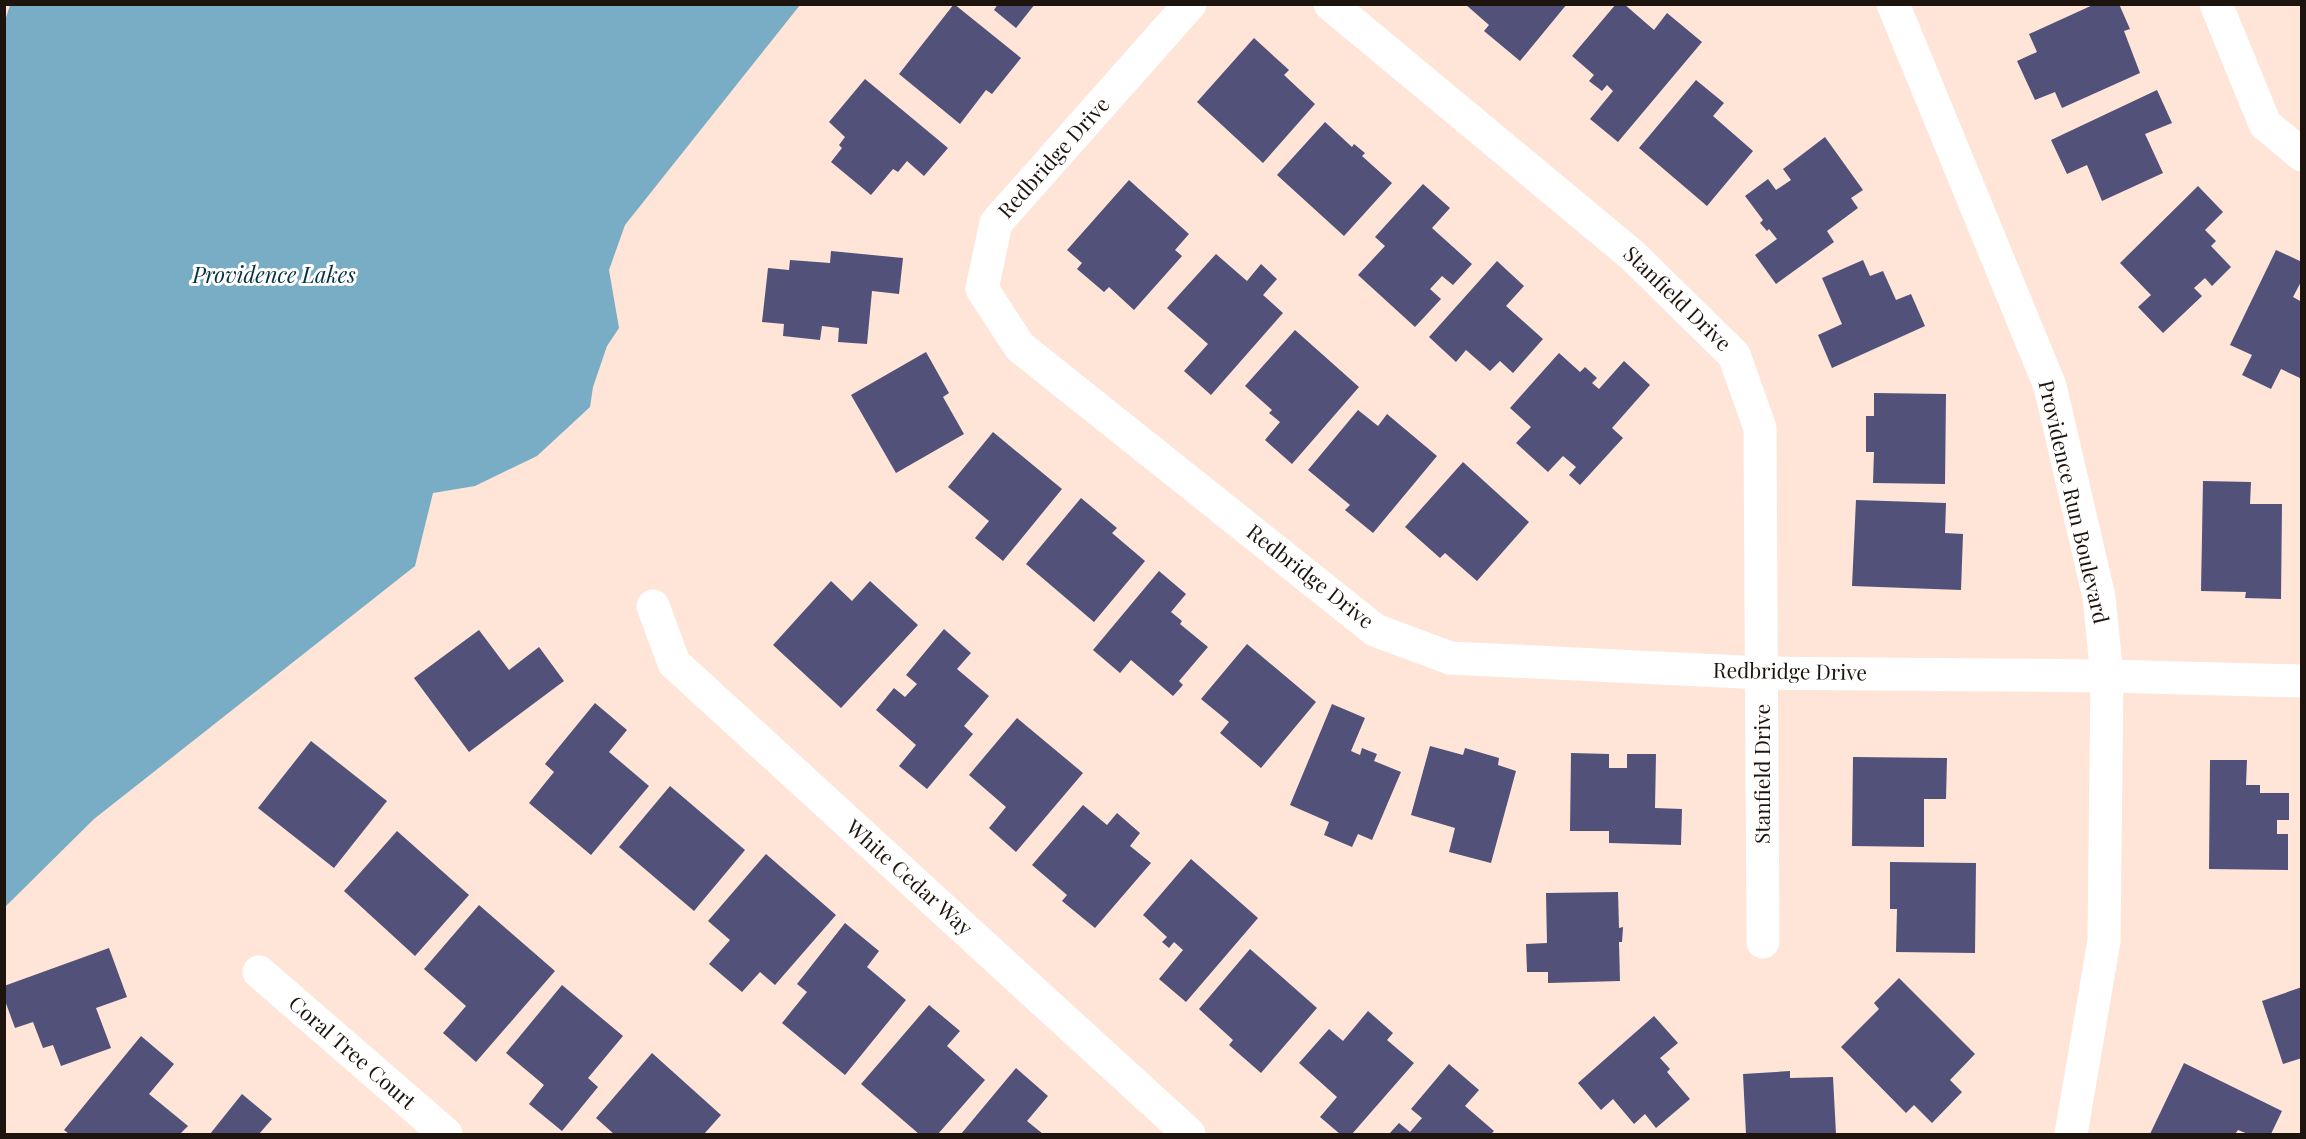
<svg xmlns="http://www.w3.org/2000/svg" width="2306" height="1139" viewBox="0 0 2306 1139" font-family="'Playfair Display',serif">
	<rect width="100%" height="100%" fill="#fee5d8"/>
	<polygon fill="#79acc5" points="10,5 800,5 625,225 609,270 619,328 607,346 593,387 590,407 537,456 475,486 433,493 415,566 94,819 5,907 4,24"/>
	<g fill="#515179">
		<polygon points="954,4 1021,58 992,94 986,90 960,124 899,74"/>
		<polygon points="998,4 1035,4 1016,28 994,10"/>
		<polygon points="1465,4 1567,4 1520,61 1484,31 1489,25"/>
		<polygon points="1616,4 1624,4 1654,30 1667,13 1702,42 1618,142 1590,119 1613,91 1607,85 1602,91 1589,81 1594,75 1572,56"/>
		<polygon points="2095,4 2119,4 2130,29 2124,31 2140,73 2062,108 2055,92 2035,100 2017,61 2037,52 2029,34"/>
		<polygon points="1254,38 1289,70 1284,75 1315,104 1263,163 1197,102"/>
		<polygon points="865,79 948,148 924,176 907,161 898,172 893,169 871,195 831,162 842,148 839,145 845,137 829,122"/>
		<polygon points="1696,80 1724,103 1713,116 1753,151 1707,206 1639,148"/>
		<polygon points="2157,90 2172,123 2145,134 2163,173 2102,201 2087,165 2067,174 2051,140"/>
		<polygon points="1325,122 1352,147 1354,144 1365,153 1362,156 1392,183 1344,236 1277,175"/>
		<polygon points="1825,137 1863,190 1851,198 1858,208 1827,231 1834,242 1776,284 1755,255 1777,239 1769,229 1767,231 1760,223 1763,220 1745,196 1768,179 1776,190 1791,180 1783,169"/>
		<polygon points="1129,180 1189,234 1175,250 1182,256 1134,310 1109,287 1104,292 1077,269 1082,263 1067,250"/>
		<polygon points="1423,184 1450,208 1432,228 1472,264 1453,285 1442,276 1430,289 1441,299 1415,327 1358,275 1385,246 1375,237"/>
		<polygon points="2198,186 2223,212 2205,230 2216,241 2211,246 2231,267 2212,286 2205,278 2194,288 2202,296 2163,333 2138,307 2151,295 2120,263"/>
		<polygon points="2276,250 2302,262 2302,280 2293,297 2302,302 2302,379 2281,369 2271,389 2242,375 2252,355 2230,345"/>
		<polygon points="831,251 903,258 899,294 872,291 867,344 838,342 839,328 822,326 820,340 783,336 784,324 762,322 768,268 789,270 790,260 830,263"/>
		<polygon points="1216,254 1247,281 1261,264 1277,279 1263,295 1283,313 1211,395 1184,371 1208,344 1167,308"/>
		<polygon points="1863,260 1870,276 1883,271 1896,300 1911,294 1925,326 1832,368 1818,335 1842,324 1822,278"/>
		<polygon points="1497,261 1524,286 1506,306 1543,339 1513,373 1500,361 1490,371 1466,350 1456,362 1429,337"/>
		<polygon points="1295,330 1359,387 1292,464 1265,440 1280,422 1269,413 1272,410 1245,386"/>
		<polygon points="926,352 949,393 943,397 964,434 896,473 851,395"/>
		<polygon points="1559,353 1580,372 1585,367 1597,378 1592,383 1599,389 1624,361 1650,385 1612,428 1623,438 1580,485 1569,475 1576,467 1563,456 1548,472 1516,443 1531,427 1510,408"/>
		<polygon points="1874,393 1946,394 1945,484 1873,483 1874,452 1866,452 1866,416 1874,416"/>
		<polygon points="1358,410 1378,426 1387,414 1437,456 1373,533 1345,510 1350,505 1308,470"/>
		<polygon points="993,432 1062,489 1003,561 975,538 989,521 948,487"/>
		<polygon points="1463,462 1529,522 1477,581 1445,553 1440,558 1405,527"/>
		<polygon points="2203,481 2251,482 2250,504 2282,504 2281,599 2245,598 2246,592 2201,591"/>
		<polygon points="1081,498 1117,528 1112,533 1145,561 1094,622 1026,564"/>
		<polygon points="1856,500 1946,503 1945,533 1963,534 1961,590 1852,586"/>
		<polygon points="1159,571 1186,594 1171,612 1182,621 1180,624 1208,647 1179,681 1183,685 1173,696 1131,660 1120,673 1093,650"/>
		<polygon points="831,581 852,601 870,581 918,625 841,708 773,645"/>
		<polygon points="944,629 971,653 957,669 989,696 964,726 973,734 927,789 899,766 916,745 876,710 894,688 905,697 917,684 906,675"/>
		<polygon points="479,630 509,670 539,647 564,681 469,752 414,678"/>
		<polygon points="1247,644 1316,702 1261,768 1220,733 1229,722 1201,699"/>
		<polygon points="595,703 627,730 609,752 649,786 591,855 529,803 554,772 545,764"/>
		<polygon points="1332,704 1365,718 1351,751 1360,755 1362,748 1377,754 1374,761 1401,772 1372,840 1358,834 1352,847 1324,835 1329,822 1290,805"/>
		<polygon points="1017,718 1083,773 1016,852 989,828 1006,807 969,775"/>
		<polygon points="311,741 387,801 334,868 258,808"/>
		<polygon points="1430,746 1463,755 1465,748 1499,758 1498,765 1516,771 1491,863 1449,852 1455,828 1411,815"/>
		<polygon points="1571,753 1609,754 1609,768 1627,768 1627,754 1656,754 1655,808 1682,809 1681,845 1609,843 1609,831 1570,831"/>
		<polygon points="1853,757 1947,758 1946,799 1924,799 1924,847 1852,846"/>
		<polygon points="2210,760 2247,760 2246,785 2260,785 2260,793 2289,793 2289,820 2277,820 2277,834 2288,834 2288,870 2209,869"/>
		<polygon points="670,786 745,850 694,911 619,847"/>
		<polygon points="1083,805 1107,825 1117,813 1140,833 1130,846 1151,863 1095,928 1062,901 1067,895 1032,865"/>
		<polygon points="397,831 469,895 415,956 344,891"/>
		<polygon points="766,854 836,915 775,985 760,972 742,992 709,964 730,940 708,921"/>
		<polygon points="1191,859 1258,918 1186,1002 1159,979 1183,950 1174,942 1169,948 1162,942 1167,937 1143,915"/>
		<polygon points="1890,862 1976,863 1975,953 1896,952 1897,909 1890,909"/>
		<polygon points="1618,892 1619,928 1623,927 1622,942 1619,942 1620,981 1548,983 1548,972 1527,972 1526,944 1547,943 1546,893"/>
		<polygon points="479,905 555,971 476,1062 443,1033 466,1006 424,969"/>
		<polygon points="845,923 879,951 867,967 906,1000 845,1075 782,1023 807,992 797,984"/>
		<polygon points="109,948 127,997 96,1008 111,1048 61,1066 53,1045 43,1048 33,1022 15,1028 4,998 4,986"/>
		<polygon points="1250,949 1317,1008 1261,1073 1229,1045 1233,1040 1199,1009"/>
		<polygon points="1899,978 1975,1054 1950,1080 1962,1092 1932,1123 1914,1105 1906,1113 1841,1047 1879,1009 1874,1003"/>
		<polygon points="562,985 623,1036 588,1078 598,1087 562,1131 529,1104 544,1085 506,1053"/>
		<polygon points="2302,987 2302,1058 2283,1064 2262,1001"/>
		<polygon points="929,1005 960,1031 947,1046 985,1080 938,1134 919,1134 861,1084"/>
		<polygon points="1368,1011 1393,1033 1387,1040 1414,1063 1352,1134 1340,1134 1320,1117 1337,1097 1299,1063 1329,1029 1343,1041"/>
		<polygon points="1654,1016 1678,1043 1660,1058 1670,1069 1667,1072 1690,1099 1656,1128 1645,1114 1634,1124 1613,1099 1601,1110 1578,1083"/>
		<polygon points="141,1036 174,1064 149,1094 188,1126 180,1134 69,1134 64,1130"/>
		<polygon points="652,1053 721,1115 704,1134 614,1134 596,1118"/>
		<polygon points="2184,1063 2282,1111 2271,1134 2248,1134 2238,1130 2235,1134 2150,1134"/>
		<polygon points="1449,1064 1479,1090 1465,1106 1494,1131 1491,1134 1389,1134 1399,1123 1410,1132 1422,1118 1411,1109"/>
		<polygon points="1016,1068 1048,1096 1027,1121 1043,1134 961,1134"/>
		<polygon points="1790,1071 1790,1078 1833,1077 1836,1134 1746,1134 1743,1074"/>
		<polygon points="242,1094 272,1119 259,1134 210,1134"/>
	</g>
	<g fill="none" stroke-linecap="round" stroke-linejoin="round">
		<g stroke="#fff" stroke-width="33">
			<polyline points="1190,4 996,223 982,289 1020,347 1375,630 1450,658 1763,673 2107,676 2302,681"/>
			<polyline points="1330,4 1632,255 1734,355 1760,428 1763,942"/>
			<polyline points="2216,4 2265,124 2302,155"/>
			<polyline points="653,606 674,663 1189,1134"/>
			<polyline points="259,972 446,1134"/>
		</g>
		<polyline stroke="#fff" stroke-width="33" points="1893,4 2050,386 2099,597 2107,676 2104,941 2071,1134"/>
	</g>
	<g text-anchor="middle" stroke-width="6" stroke-linejoin="round" paint-order="stroke">
		<g font-size="21" fill="#1e140e" stroke="#fff">
			<text transform="translate(1054 158) rotate(-48)" y="7">Redbridge Drive</text>
			<text transform="translate(1677 299) rotate(44)" y="7">Stanfield Drive</text>
			<text transform="translate(2073 502) rotate(77)" y="7">Providence Run Boulevard</text>
			<text transform="translate(1310 577) rotate(38)" y="7">Redbridge Drive</text>
			<text transform="translate(1790 672) rotate(1)" y="7">Redbridge Drive</text>
			<text transform="translate(1763 774) rotate(-90)" y="7">Stanfield Drive</text>
			<text transform="translate(909 878) rotate(42)" y="7">White Cedar Way</text>
			<text transform="translate(352 1053) rotate(41)" y="7">Coral Tree Court</text>
		</g>
		<g font-size="22" font-style="italic" fill="#023143" stroke="#fff">
			<text x="274" y="283">Providence Lakes</text>
		</g>
	</g>
	<rect width="2306" height="1139" fill="none" stroke="#1e140e" stroke-width="12"/>
</svg>
